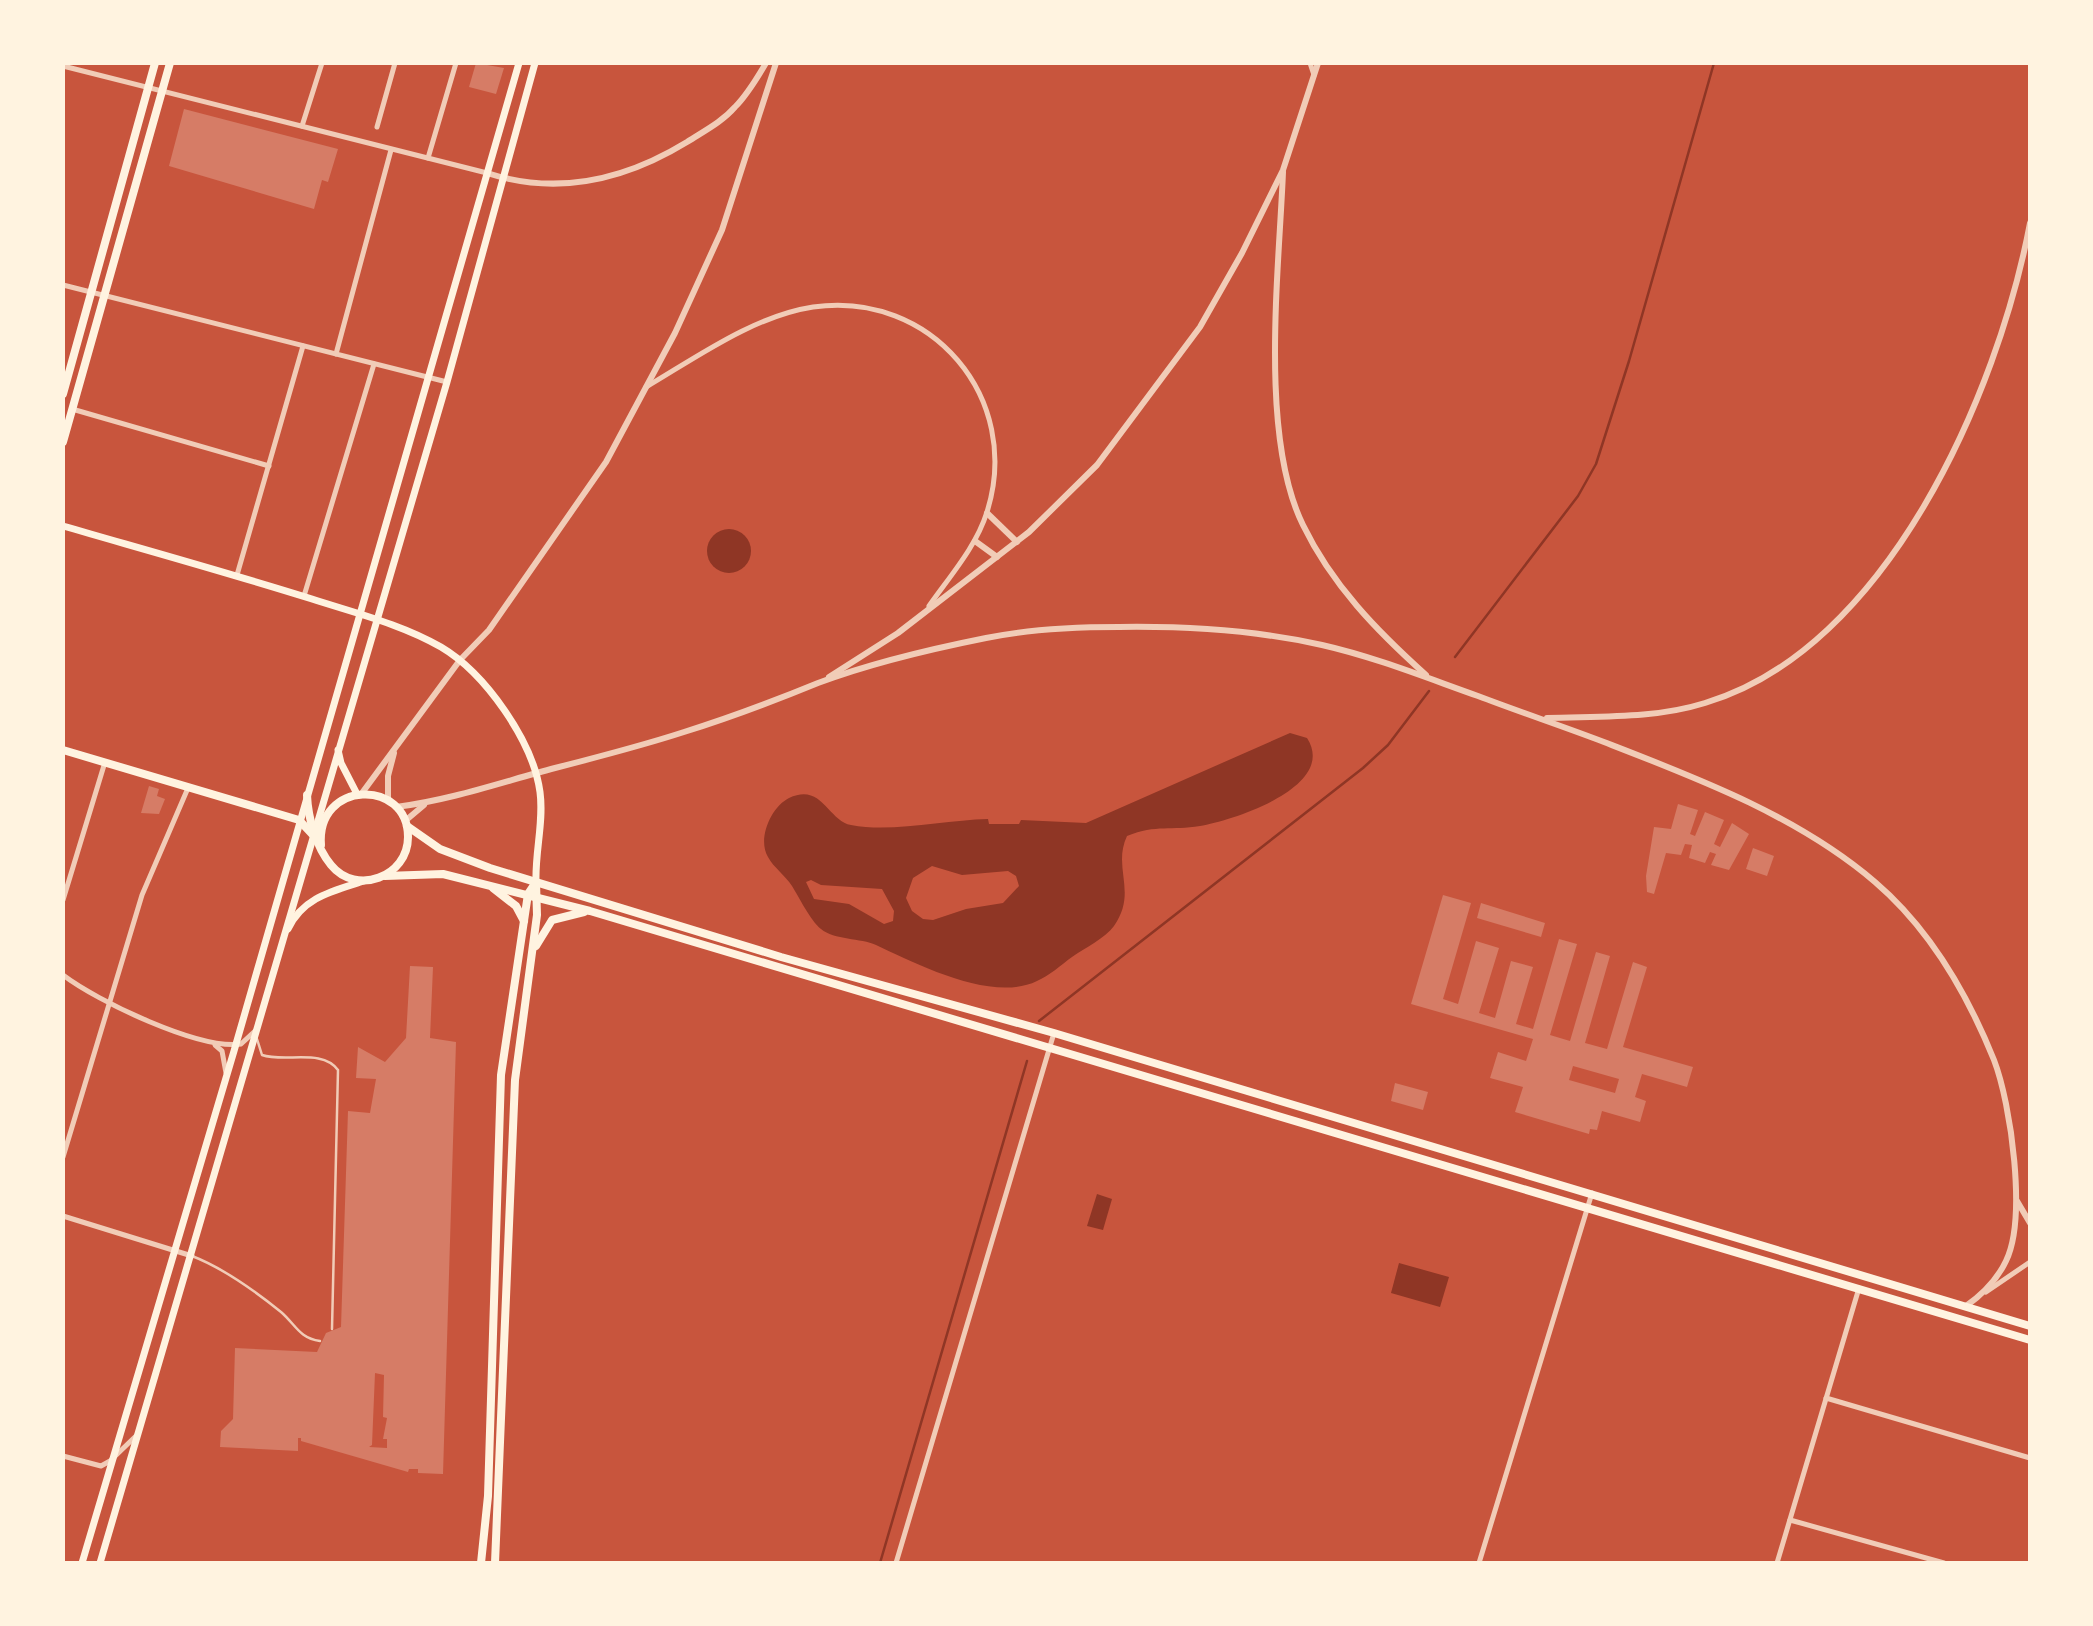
<svg xmlns="http://www.w3.org/2000/svg" width="2093" height="1626" viewBox="0 0 2093 1626" font-family="'Exo 2',sans-serif">
	<rect width="100%" height="100%" fill="#c8553d"/>
	<g fill="#8f3625" fill-rule="evenodd">
		<circle cx="729" cy="551" r="22"/>
		<path d="M1290,733l17,5c31,48 -72,82 -107,88 -29,5 -43,-2 -73,10 -15,32 11,56 -13,90 -9,12 -29,22 -42,31 -11,8 -23,19 -35,24 -45,22 -120,-17 -161,-36 -15,-7 -42,-5 -55,-16 -11,-9 -22,-32 -29,-43 -7,-11 -18,-18 -24,-29 -11,-18 3,-50 21,-59 33,-16 39,23 62,27 40,8 94,-5 137,-6l1,5h30l2,-4 65,3zM932,866l30,9 46,-4 8,5 3,10 -16,17 -37,6 -33,11 -10,-1 -11,-8 -6,-13 7,-20zM811,880l10,5 61,4 12,22 -1,10 -9,3 -35,-20 -35,-5 -8,-17z"/>
		<polygon points="1097,1194 1112,1199 1103,1230 1087,1226"/>
		<polygon points="1399,1263 1449,1277 1440,1307 1391,1293"/>
	</g>
	<g fill="none" stroke-linecap="round" stroke-linejoin="round">
		<g stroke="#8f3625" stroke-width="2.5">
			<polyline points="1455,657 1578,496 1596,464 1629,361 1714,63"/>
			<polyline points="1039,1021 1363,768 1388,745 1429,691"/>
			<polyline points="880,1563 1027,1061"/>
		</g>
	</g>
	<g fill="#d67c66" fill-rule="evenodd">
		<polygon points="476,63 504,68 496,94 469,87"/>
		<polygon points="184,109 338,149 328,182 322,180 314,209 169,166"/>
		<polygon points="149,786 159,789 157,796 165,799 159,814 141,813"/>
		<polygon points="1678,804 1698,810 1690,834 1695,836 1705,812 1724,820 1714,844 1720,847 1732,823 1749,834 1729,870 1711,865 1716,854 1710,852 1705,863 1689,858 1692,845 1685,844 1681,855 1666,853 1654,894 1647,892 1646,876 1654,827 1671,829"/>
		<polygon points="1753,848 1774,856 1767,876 1746,869"/>
		<path d="M1443,895l28,8 -28,96 15,5 18,-63 23,7 -20,65 16,5 16,-57 22,6 -17,57 17,5 26,-90 18,5 -27,91 20,6 26,-89 14,4 -25,87 22,6 26,-87 14,5 -24,80 70,20 -6,20 -45,-13 -7,23 11,4 -6,21 -38,-11 -5,19 -7,-1 -1,5 -74,-22 8,-25 -33,-9 8,-26 28,9 7,-22 -122,-35zM1573,1066l46,13 -4,14 -46,-13z"/>
		<polygon points="1481,903 1545,923 1541,937 1477,918"/>
		<path d="M410,966l23,1 -3,71 26,4 -13,432 -25,-1v-4h-9l-1,3 -107,-31v-3h-3v13l-78,-4 1,-16 12,-12 2,-71 82,4 9,-19 15,-6 7,-216 22,2 6,-34 -20,-1 2,-31 27,15 21,-24zM375,1373l9,2 -1,42 4,1 -4,21h4v9l-18,-1 3,-2z"/>
		<polygon points="1395,1083 1428,1092 1423,1110 1391,1101"/>
	</g>
	<g fill="none" stroke-linecap="round" stroke-linejoin="round">
		<g stroke="#f1ccb7" stroke-width="2.5">
			<path d="M257,1039l5,16c23,8 60,-7 76,15l-6,259"/>
			<path d="M192,1256c31,12 63,35 89,56 15,13 18,26 39,29"/>
		</g>
		<g stroke="#f1ccb7" stroke-width="5">
			<polyline points="1310,63 1314,75"/>
			<polyline points="63,66 487,173"/>
			<polyline points="302,126 322,63"/>
			<polyline points="377,127 395,63"/>
			<polyline points="428,158 456,63"/>
			<polyline points="63,285 447,382"/>
			<polyline points="336,354 391,150"/>
			<path d="M646,387c51,-30 108,-71 167,-80 118,-17 210,91 174,205 -11,35 -37,64 -58,94"/>
			<polyline points="72,409 269,466"/>
			<polyline points="237,575 303,346"/>
			<polyline points="304,596 374,364"/>
			<polyline points="63,900 105,762"/>
			<path d="M63,975c34,26 136,75 178,69l14,-13"/>
			<polyline points="215,1045 222,1051 226,1073"/>
			<polyline points="63,1157 142,895 188,788"/>
			<polyline points="63,1216 192,1256"/>
			<polyline points="1986,1292 2030,1262"/>
			<polyline points="1826,1398 2030,1458"/>
			<polyline points="63,1456 101,1466 110,1461 137,1435"/>
			<polyline points="1790,1520 1944,1563"/>
			<polyline points="896,1563 1054,1033"/>
			<polyline points="1479,1563 1592,1193"/>
			<polyline points="1777,1563 1859,1288"/>
		</g>
		<g stroke="#f1ccb7" stroke-width="6">
			<path d="M1283,172c-4,99 -24,264 20,353 29,60 74,106 123,150"/>
			<path d="M487,173c71,23 138,7 200,-31 17,-11 35,-20 48,-35 13,-13 22,-29 31,-44"/>
			<polyline points="987,513 1017,542"/>
			<polyline points="975,541 997,557"/>
			<polyline points="829,677 898,633 1029,532 1097,465 1200,327 1242,253 1283,170 1318,63"/>
			<path d="M1547,718c53,-2 107,1 158,-15 182,-54 293,-310 325,-480"/>
			<polyline points="362,793 460,660 489,630 606,462 675,333 722,230 776,63"/>
			<polyline points="388,800 388,776 394,753"/>
			<path d="M396,807c55,-7 106,-25 159,-39 43,-11 86,-22 129,-36 45,-14 90,-31 134,-49 53,-20 113,-34 168,-45 43,-9 90,-11 133,-11 69,-1 136,3 203,18 53,12 105,33 156,51 42,16 84,30 126,46 93,36 194,74 271,140 55,47 92,111 119,178 17,44 33,158 12,201 -9,19 -23,33 -40,45"/>
			<polyline points="405,821 424,805"/>
			<polyline points="2017,1201 2030,1223"/>
		</g>
		<g stroke="#fff3e0" stroke-width="7">
			<path d="M63,526c83,24 166,47 249,73 43,14 89,25 129,48 44,26 92,94 99,145 4,30 -5,59 -4,90"/>
			<polyline points="338,750 341,763 357,794"/>
			<path d="M288,929c15,-32 45,-38 76,-48"/>
			<polyline points="82,1563 234,1051 519,63"/>
			<polyline points="100,1563 447,382 535,63"/>
		</g>
		<g stroke="#fff3e0" stroke-width="8">
			<polyline points="63,394 155,63"/>
			<polyline points="63,442 170,63"/>
			<polyline points="63,750 299,820 313,835"/>
			<path d="M307,795c1,23 9,52 24,70 25,31 77,12 77,-28 0,-59 -92,-57 -87,8"/>
			<polyline points="407,826 440,849 490,868 781,957 1054,1033 2030,1326"/>
			<polyline points="385,876 443,874 590,911 2030,1340"/>
			<polyline points="493,888 516,906 524,921"/>
			<polyline points="536,946 552,920 584,912"/>
			<polyline points="481,1563 488,1496 501,1075 528,894 536,882"/>
			<polyline points="495,1563 515,1080 537,915 536,882"/>
		</g>
	</g>
	<rect width="2093" height="1626" fill="none" stroke="#fff3e0" stroke-width="130"/>
</svg>
